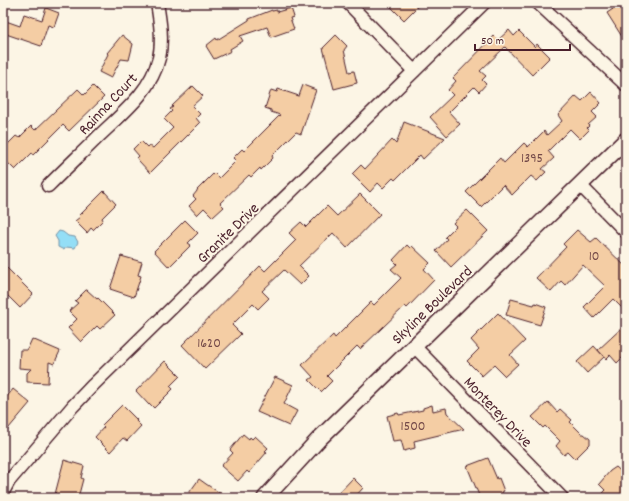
<svg xmlns="http://www.w3.org/2000/svg" width="629" height="501" viewBox="0 0 629 501" font-family="Dekko,sans-serif">
	<rect width="100%" height="100%" fill="#fcf5e5"/>
	<filter id="ink" filterUnits="userSpaceOnUse"><feTurbulence type="fractalNoise" baseFrequency=".025" numOctaves="2"/><feDisplacementMap in="SourceGraphic" scale="8" xChannelSelector="R" yChannelSelector="G"/><feConvolveMatrix kernelMatrix="1 2 1 2 8 2 1 2 1" color-interpolation-filters="sRGB"/></filter>
	<g filter="url(#ink)">
		<polygon fill="#94def6" stroke="#7692a5" points="59,231 63,232 68,236 75,237 78,242 75,248 66,247 64,250 58,247 58,241 55,236"/>
		<g fill="#f4cda4" stroke="#4a1f2b">
			<polygon points="387,3 421,3 404,20"/>
			<polygon points="605,3 626,3 626,43 607,13 613,9"/>
			<polygon points="46,8 59,13 54,27 48,25 41,46 3,33 3,20 20,26 24,14 42,20"/>
			<polygon points="291,8 294,17 290,18 294,29 271,37 267,27 240,36 243,41 230,49 231,51 214,59 206,46 216,38 217,40 249,20 249,19 272,10 272,11 277,10 277,12"/>
			<polygon points="509,30 514,36 519,31 535,47 537,44 550,57 532,75 505,47 480,71 486,76 482,80 486,84 479,92 474,87 449,112 460,124 447,136 430,117 453,95 448,90 456,81 453,78 494,36 498,40"/>
			<polygon points="122,35 133,44 129,60 121,59 111,78 99,72 108,54 107,53"/>
			<polygon points="336,35 347,46 344,50 349,72 354,71 357,83 334,89 323,48"/>
			<polygon points="303,85 316,90 301,134 296,132 272,156 273,158 261,170 260,168 251,177 249,175 220,203 224,207 213,217 204,208 197,215 189,206 196,199 193,196 197,191 197,190 214,173 219,178 236,161 233,158 242,149 244,151 280,115 271,112 271,110 265,108 271,90 277,92 278,89 299,96"/>
			<polygon points="93,86 104,97 69,131 63,125 33,155 32,153 15,170 3,158 3,149 16,136 19,138 31,126 35,130 78,89 84,95"/>
			<polygon points="193,86 203,96 192,106 200,114 196,118 200,123 150,173 139,161 137,158 139,156 133,149 141,141 147,147 149,145 153,148 173,128 164,119 172,111 170,109 173,107 172,106"/>
			<polygon points="591,92 601,103 592,112 597,117 588,125 589,126 587,128 589,130 580,139 570,129 548,151 554,158 542,169 546,172 537,181 531,176 512,195 503,185 481,207 466,192 500,158 504,163 524,143 528,147 544,131 547,135 562,121 558,115 576,96 582,101"/>
			<polygon points="404,122 445,138 423,159 420,155 395,180 393,178 383,188 378,183 370,192 352,174 361,165 365,169 392,140 396,144"/>
			<polygon points="104,191 116,204 102,218 103,220 93,230 91,228 87,233 75,221 80,217 79,216"/>
			<polygon points="360,194 380,214 347,248 333,233 332,234 299,266 309,276 300,285 284,270 262,291 269,298 258,309 253,304 232,325 241,334 205,369 182,345 260,266 265,271 296,240 289,233 301,222 306,227 327,206 337,216"/>
			<polygon points="467,210 488,231 451,267 436,251 447,239 445,237 456,226 453,223"/>
			<polygon points="185,220 198,233 188,243 191,245 169,267 154,251"/>
			<polygon points="577,230 591,242 596,238 626,267 626,312 613,299 594,318 584,307 605,286 583,265 565,285 561,281 551,292 536,278 566,247 563,244"/>
			<polygon points="407,245 410,248 412,246 430,263 424,269 434,280 407,308 405,306 360,349 357,346 327,376 332,381 321,392 309,380 313,377 302,365 333,335 335,338 371,302 374,305 401,278 391,269 397,264 393,260"/>
			<polygon points="121,256 142,262 138,275 141,276 134,297 110,289"/>
			<polygon points="3,264 33,294 20,308 3,291"/>
			<polygon points="86,290 87,290 97,299 98,298 115,315 100,329 97,326 81,342 68,328 77,319 69,311 78,303 75,301"/>
			<polygon points="511,299 534,305 535,303 546,307 540,325 506,315"/>
			<polygon points="498,313 525,341 510,355 518,364 505,376 494,365 482,376 467,361 479,349 471,340"/>
			<polygon points="626,324 626,354 617,363 610,355 606,359 598,350"/>
			<polygon points="32,339 60,351 54,364 49,362 48,383 27,382 27,373 31,369 19,368 20,350 27,350"/>
			<polygon points="594,346 604,357 587,373 577,362"/>
			<polygon points="165,361 180,376 170,386 173,389 154,408 150,404 149,405 136,391"/>
			<polygon points="275,377 293,385 284,404 297,411 289,426 257,412"/>
			<polygon points="13,389 30,403 3,435 3,402"/>
			<polygon points="548,402 557,412 560,409 572,420 570,422 582,434 584,434 590,439 590,444 575,459 568,452 564,455 556,446 560,441 545,426 543,428 532,417"/>
			<polygon points="122,405 137,420 136,421 141,426 127,441 123,438 110,452 95,437 104,427 102,425"/>
			<polygon points="432,405 433,411 446,408 447,413 464,429 414,441 415,448 404,451 401,440 393,441 387,416 398,413 399,415 423,410 423,408"/>
			<polygon points="243,434 249,439 250,437 252,439 255,436 268,448 265,451 267,452 249,473 247,471 238,481 221,466 233,453 230,450"/>
			<polygon points="488,458 497,479 499,478 504,491 502,492 505,498 480,498 467,466"/>
			<polygon points="64,460 84,466 81,478 83,479 78,498 54,498"/>
			<polygon points="616,467 626,476 626,498 608,498 603,492 605,490 599,484 610,471"/>
			<polygon points="353,478 363,488 354,498 334,498"/>
			<polygon points="199,479 206,484 227,498 195,498 189,493"/>
		</g>
		<g fill="none" stroke-linecap="round" stroke-linejoin="round">
			<g stroke="#4a1f2b" stroke-width="15">
				<g id="minor">
					<polyline points="348,3 414,71"/>
					<polyline points="538,3 626,85"/>
					<polyline points="580,185 626,232"/>
					<path d="M48,186c17,-17 35,-34 52,-51 24,-23 51,-44 59,-77 4,-18 1,-37 -2,-55"/>
					<polyline points="414,346 562,498"/>
					<polyline points="3,492 9,481 73,406 93,385 484,3"/>
				</g>
			</g>
			<g stroke="#4a1f2b" stroke-width="18">
				<polyline id="tertiary" points="265,498 319,439 626,140"/>
			</g>
			<use href="#minor" stroke="#fcf5e5" stroke-width="12"/>
			<use href="#tertiary" stroke="#fcf5e5" stroke-width="15"/>
		</g>
	</g>
	<g text-anchor="middle" stroke-width="4" stroke-linejoin="round" paint-order="stroke">
		<g font-size="14" fill="#744a49">
			<text x="532" y="162">1395</text>
			<text x="594" y="260">10</text>
			<text x="209" y="347">1620</text>
			<text x="413" y="430">1500</text>
		</g>
		<g font-size="16" fill="#4a1f2b" stroke="#fcf5e5">
			<text transform="translate(107 103) rotate(-47)" y="6">Rainna Court</text>
			<text transform="translate(227 232) rotate(-44)" y="6">Granite Drive</text>
			<text transform="translate(431 304) rotate(-44)" y="6">Skyline Boulevard</text>
			<text transform="translate(499 411) rotate(46)" y="6">Monterey Drive</text>
		</g>
	</g>
	<rect width="629" height="501" fill="none" stroke="#fcf5e5" stroke-width="16"/>
	<rect x="8" y="8" width="613" height="485" fill="none" stroke="#4a1f2b" stroke-width="1.5" filter="url(#ink)"/>
	<path d="M475 44v6h95v-6" fill="none" stroke="#4a1f2b" stroke-width="2"/>
	<text x="481" y="44" font-size="12" fill="#4a1f2b" stroke="#fcf5e5" stroke-width="3" paint-order="stroke">50 m</text>
</svg>
